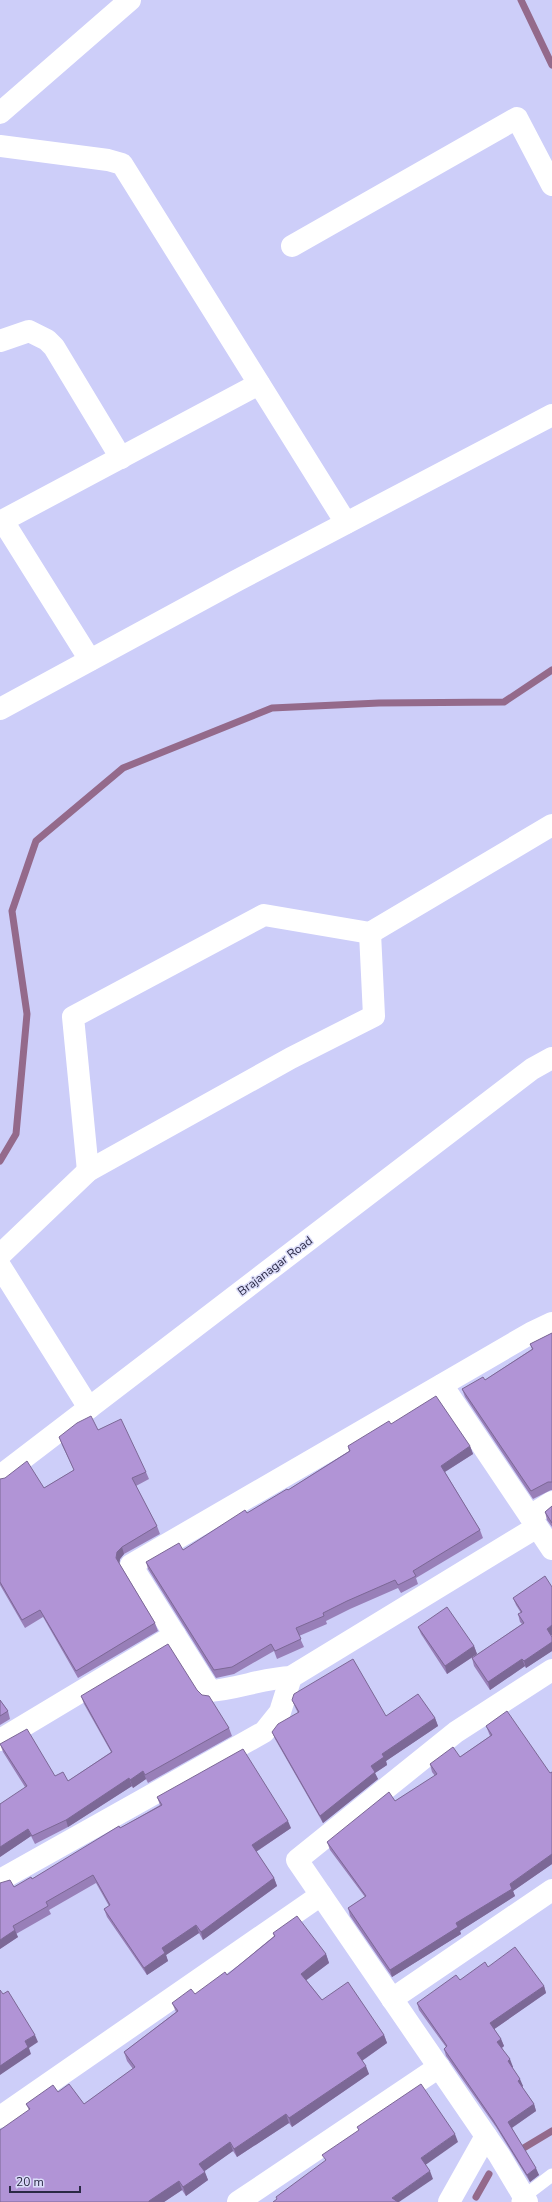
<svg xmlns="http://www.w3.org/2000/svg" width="552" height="2202" viewBox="0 0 552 2202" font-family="'Nunito Sans',sans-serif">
	<rect width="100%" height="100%" fill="#cdcef9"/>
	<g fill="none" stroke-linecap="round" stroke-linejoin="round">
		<g stroke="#946a8b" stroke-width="7">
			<polyline points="521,0 552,65"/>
			<polyline points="0,1161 16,1134 27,1014 12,911 36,841 123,768 272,708 379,703 504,702 552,670"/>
			<polyline points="517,2152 552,2131"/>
			<polyline points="476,2197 489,2174"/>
		</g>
		<polyline stroke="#fff" stroke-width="13" points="518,2201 552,2175"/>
		<g stroke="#fff" stroke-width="22">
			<polyline points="0,113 130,0"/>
			<polyline points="0,146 108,160 122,164 346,523"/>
			<polyline points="292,246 517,118 552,185"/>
			<polyline points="0,341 29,331 47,340 54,347 121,458"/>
			<polyline points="3,521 90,660"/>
			<polyline points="0,522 259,384"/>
			<polyline points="0,709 236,581 552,415"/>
			<polyline points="88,1171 73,1017 264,915 370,933 552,825"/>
			<polyline points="0,1255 88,1171 291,1058 374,1016 370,933"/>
			<polyline points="0,1266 89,1408"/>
			<polyline points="442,1385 552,1549"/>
			<polyline points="0,1476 532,1069 552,1058"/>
			<polyline points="530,1516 552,1502"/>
			<path d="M537,1527l-246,150c-28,1 -53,12 -81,14l-79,-126 400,-232 21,-10"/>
			<polyline points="0,1740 175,1635"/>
			<polyline points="0,1880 264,1732 280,1712 291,1677"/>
			<polyline points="392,1999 552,1890"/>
			<polyline points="0,2117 321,1895"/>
			<polyline points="238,2202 439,2067"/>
			<polyline points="449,2202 486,2136"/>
			<polyline points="527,2202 499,2155 297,1860 456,1732 552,1670"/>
		</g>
	</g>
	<g fill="#987fb8">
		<polygon points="552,1333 552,1490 551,1490 533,1499 465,1397 462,1389 485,1380 532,1349 530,1344"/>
		<polygon points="391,1424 470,1446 473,1454 445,1472 480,1530 483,1538 416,1578 418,1584 401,1593 398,1588 350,1609 326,1621 327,1624 299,1636 304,1647 277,1659 274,1651 234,1674 216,1678 148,1569 146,1562 183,1550 247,1513 288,1490 349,1451 348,1446"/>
		<polygon points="98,1430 146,1472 149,1479 136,1486 157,1526 160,1534 124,1554 120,1559 119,1563 155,1623 158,1631 78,1678 43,1617 25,1628 0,1585 0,1479 44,1488 74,1470 62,1445 59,1437"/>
		<polygon points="552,1506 552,1527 547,1520 545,1512"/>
		<polygon points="513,1598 551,1635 552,1637 552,1651 526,1668 525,1666 490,1690 474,1666 472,1658 522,1624 520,1622 518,1614 521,1613 516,1605"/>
		<polygon points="418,1627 474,1646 477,1654 447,1674 421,1634"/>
		<polygon points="197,1690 229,1728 232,1736 148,1783 146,1779 133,1788 132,1786 68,1827 35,1844 31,1836 0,1857 25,1787 3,1752 0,1744 55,1776 68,1781 111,1752 84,1704 81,1696"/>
		<polygon points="0,1700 8,1711 10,1719 0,1725"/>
		<polygon points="292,1700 386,1716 435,1718 438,1726 386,1761 387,1765 375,1773 378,1779 323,1823 275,1739 272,1732 298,1713 295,1707"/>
		<polygon points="486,1726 550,1773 552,1772 552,1864 513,1891 515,1896 460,1931 461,1934 392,1977 350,1916 348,1908 365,1897 330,1850 327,1842 395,1801 435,1776 432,1772 430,1764 460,1757 490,1736"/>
		<polygon points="157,1797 291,1828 256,1852 274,1878 277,1886 203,1940 199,1933 166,1955 168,1961 147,1975 107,1917 104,1909 109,1906 96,1883 49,1910 51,1914 16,1934 18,1937 0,1949 14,1887 32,1879 160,1805"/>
		<polygon points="273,1933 326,1954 329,1963 306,1980 322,2000 384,2035 387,2043 362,2061 369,2074 292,2127 289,2123 237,2157 233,2151 204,2171 208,2180 186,2196 182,2190 164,2202 0,2202 29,2110 26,2104 58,2092 84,2104 133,2069 127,2061 124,2052 176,2012 172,2003 195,1994 227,1975 274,1936"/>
		<polygon points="488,1967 544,1986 546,1993 494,2029 501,2039 504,2046 502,2048 513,2067 512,2067 523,2086 522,2087 534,2104 536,2111 512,2128 539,2175 530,2182 496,2127 446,2056 444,2049 446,2047 419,2010 417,2003 460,1980"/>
	</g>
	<g fill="#7c6896">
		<polygon points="470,1446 473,1454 443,1473 441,1466"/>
		<polygon points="122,1547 124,1554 120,1559 119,1566 116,1558 117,1552"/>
		<polygon points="552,1625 552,1635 550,1636 547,1629"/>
		<polygon points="552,1642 552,1651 526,1668 524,1661"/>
		<polygon points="474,1646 477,1654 447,1674 445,1666"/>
		<polygon points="522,1659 525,1666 490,1690 488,1682"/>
		<polygon points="435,1718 438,1726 386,1761 387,1765 375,1773 378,1779 323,1823 320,1816 371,1766 382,1754"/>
		<polygon points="143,1771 146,1779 133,1788 130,1780"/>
		<polygon points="129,1778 132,1786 68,1827 66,1820"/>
		<polygon points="288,1821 291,1828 254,1853 252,1845"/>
		<polygon points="28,1829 31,1836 0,1857 0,1847"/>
		<polygon points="552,1854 552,1864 513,1891 515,1896 460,1931 461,1934 392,1977 390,1970 456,1923"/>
		<polygon points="274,1878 277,1886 203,1940 201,1932"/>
		<polygon points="196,1925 199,1933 166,1955 168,1961 147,1975 144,1968 162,1948"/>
		<polygon points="15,1930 18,1937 0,1949 0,1940"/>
		<polygon points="326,1954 329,1963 304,1982 301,1974"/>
		<polygon points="544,1986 546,1993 493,2030 490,2023"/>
		<polygon points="35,2035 38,2042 29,2048 31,2054 0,2075 0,2066 25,2041"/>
		<polygon points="384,2035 387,2043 360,2062 357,2053"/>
		<polygon points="501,2039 504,2046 500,2049 497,2042"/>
		<polygon points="510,2059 513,2067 510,2068 508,2061"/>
		<polygon points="366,2066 369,2074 292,2127 289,2118"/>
		<polygon points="520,2079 523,2086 521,2088 518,2081"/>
		<polygon points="534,2104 536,2111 510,2129 508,2122"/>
		<polygon points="286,2114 289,2123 237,2157 234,2149"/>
		<polygon points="455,2134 458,2142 424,2166 421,2158"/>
		<polygon points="230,2142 233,2151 202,2173 199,2164"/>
		<polygon points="536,2168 539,2175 530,2182 527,2175"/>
		<polygon points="430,2171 433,2179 399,2202 393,2202 392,2198"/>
		<polygon points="205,2172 208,2180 186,2196 183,2187"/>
		<polygon points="179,2181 182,2190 164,2202 149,2202 149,2201"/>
	</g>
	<g fill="#b194d6" stroke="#7c6896">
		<polygon points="552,1333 552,1482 548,1482 531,1491 462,1389 483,1377 485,1380 533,1349 530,1344"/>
		<polygon points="436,1396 470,1446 441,1466 480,1530 413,1571 416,1576 398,1585 395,1580 347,1601 323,1613 324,1616 296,1628 301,1639 275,1651 271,1644 232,1667 214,1670 146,1562 179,1543 183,1550 245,1510 247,1513 287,1489 288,1490 350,1451 348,1446 389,1421 391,1424"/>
		<polygon points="91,1416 98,1430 121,1419 146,1472 132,1478 157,1526 122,1547 117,1552 116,1558 155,1623 76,1671 40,1610 22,1620 0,1582 0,1479 5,1478 27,1461 44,1488 74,1470 59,1437 77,1423"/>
		<polygon points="552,1506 552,1523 545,1512"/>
		<polygon points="545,1576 552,1587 552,1625 547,1629 552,1637 552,1642 524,1661 522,1659 488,1682 472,1658 524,1623 518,1614 522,1612 513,1598"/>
		<polygon points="447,1607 474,1646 445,1666 418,1627"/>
		<polygon points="168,1644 197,1690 202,1695 209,1696 229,1728 145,1775 143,1771 130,1780 129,1778 66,1820 32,1836 28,1829 0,1847 0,1804 27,1786 0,1744 27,1729 55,1776 63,1772 68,1781 112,1752 81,1696"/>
		<polygon points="353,1659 386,1716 418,1694 435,1718 382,1754 384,1757 371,1766 375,1772 320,1816 272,1732 278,1724 299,1712 292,1700 294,1694"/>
		<polygon points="0,1700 8,1711 0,1716"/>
		<polygon points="507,1711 550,1773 552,1772 552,1854 510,1884 512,1889 456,1923 458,1927 390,1970 348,1908 366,1896 327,1842 389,1792 395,1801 437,1774 430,1764 453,1747 460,1757 492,1735 486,1726"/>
		<polygon points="243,1749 288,1821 252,1845 274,1878 201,1932 196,1925 162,1948 165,1953 144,1968 104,1909 110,1905 93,1875 46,1902 48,1906 13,1926 15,1930 0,1940 0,1883 10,1880 14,1887 31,1877 32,1879 119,1826 120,1828 162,1805 157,1797"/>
		<polygon points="297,1916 326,1954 301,1974 322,2000 348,1982 384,2035 357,2053 366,2066 289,2118 286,2114 234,2149 230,2142 199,2164 205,2172 183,2187 179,2181 149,2201 149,2202 0,2202 0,2130 30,2109 26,2104 53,2085 58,2092 69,2084 84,2104 135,2067 124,2052 178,2011 172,2003 191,1989 195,1994 225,1972 227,1975 275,1936 273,1933"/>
		<polygon points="515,1947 544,1986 490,2023 501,2039 497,2042 510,2059 508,2061 520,2079 518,2081 534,2104 508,2122 536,2168 527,2175 493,2120 444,2049 447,2046 417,2003 456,1975 460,1980 485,1962 488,1967"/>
		<polygon points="0,1990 3,1994 8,1991 35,2035 25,2041 28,2047 0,2066"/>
		<polygon points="421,2084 455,2134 421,2158 430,2171 392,2198 398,2202 273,2202 277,2199 276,2197 326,2160 322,2155 359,2130 357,2127"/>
	</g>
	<g text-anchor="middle" stroke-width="3" stroke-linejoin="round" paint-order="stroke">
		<g font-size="12" fill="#2a2945" stroke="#dbdcf9">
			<text transform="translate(275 1266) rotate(-37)" y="4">Brajanagar Road</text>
		</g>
	</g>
	<path d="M10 2186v6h70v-6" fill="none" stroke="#2a2945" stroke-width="2"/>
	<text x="16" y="2186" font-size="12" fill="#2a2945" stroke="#dbdcf9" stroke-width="3" paint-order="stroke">20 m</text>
</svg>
